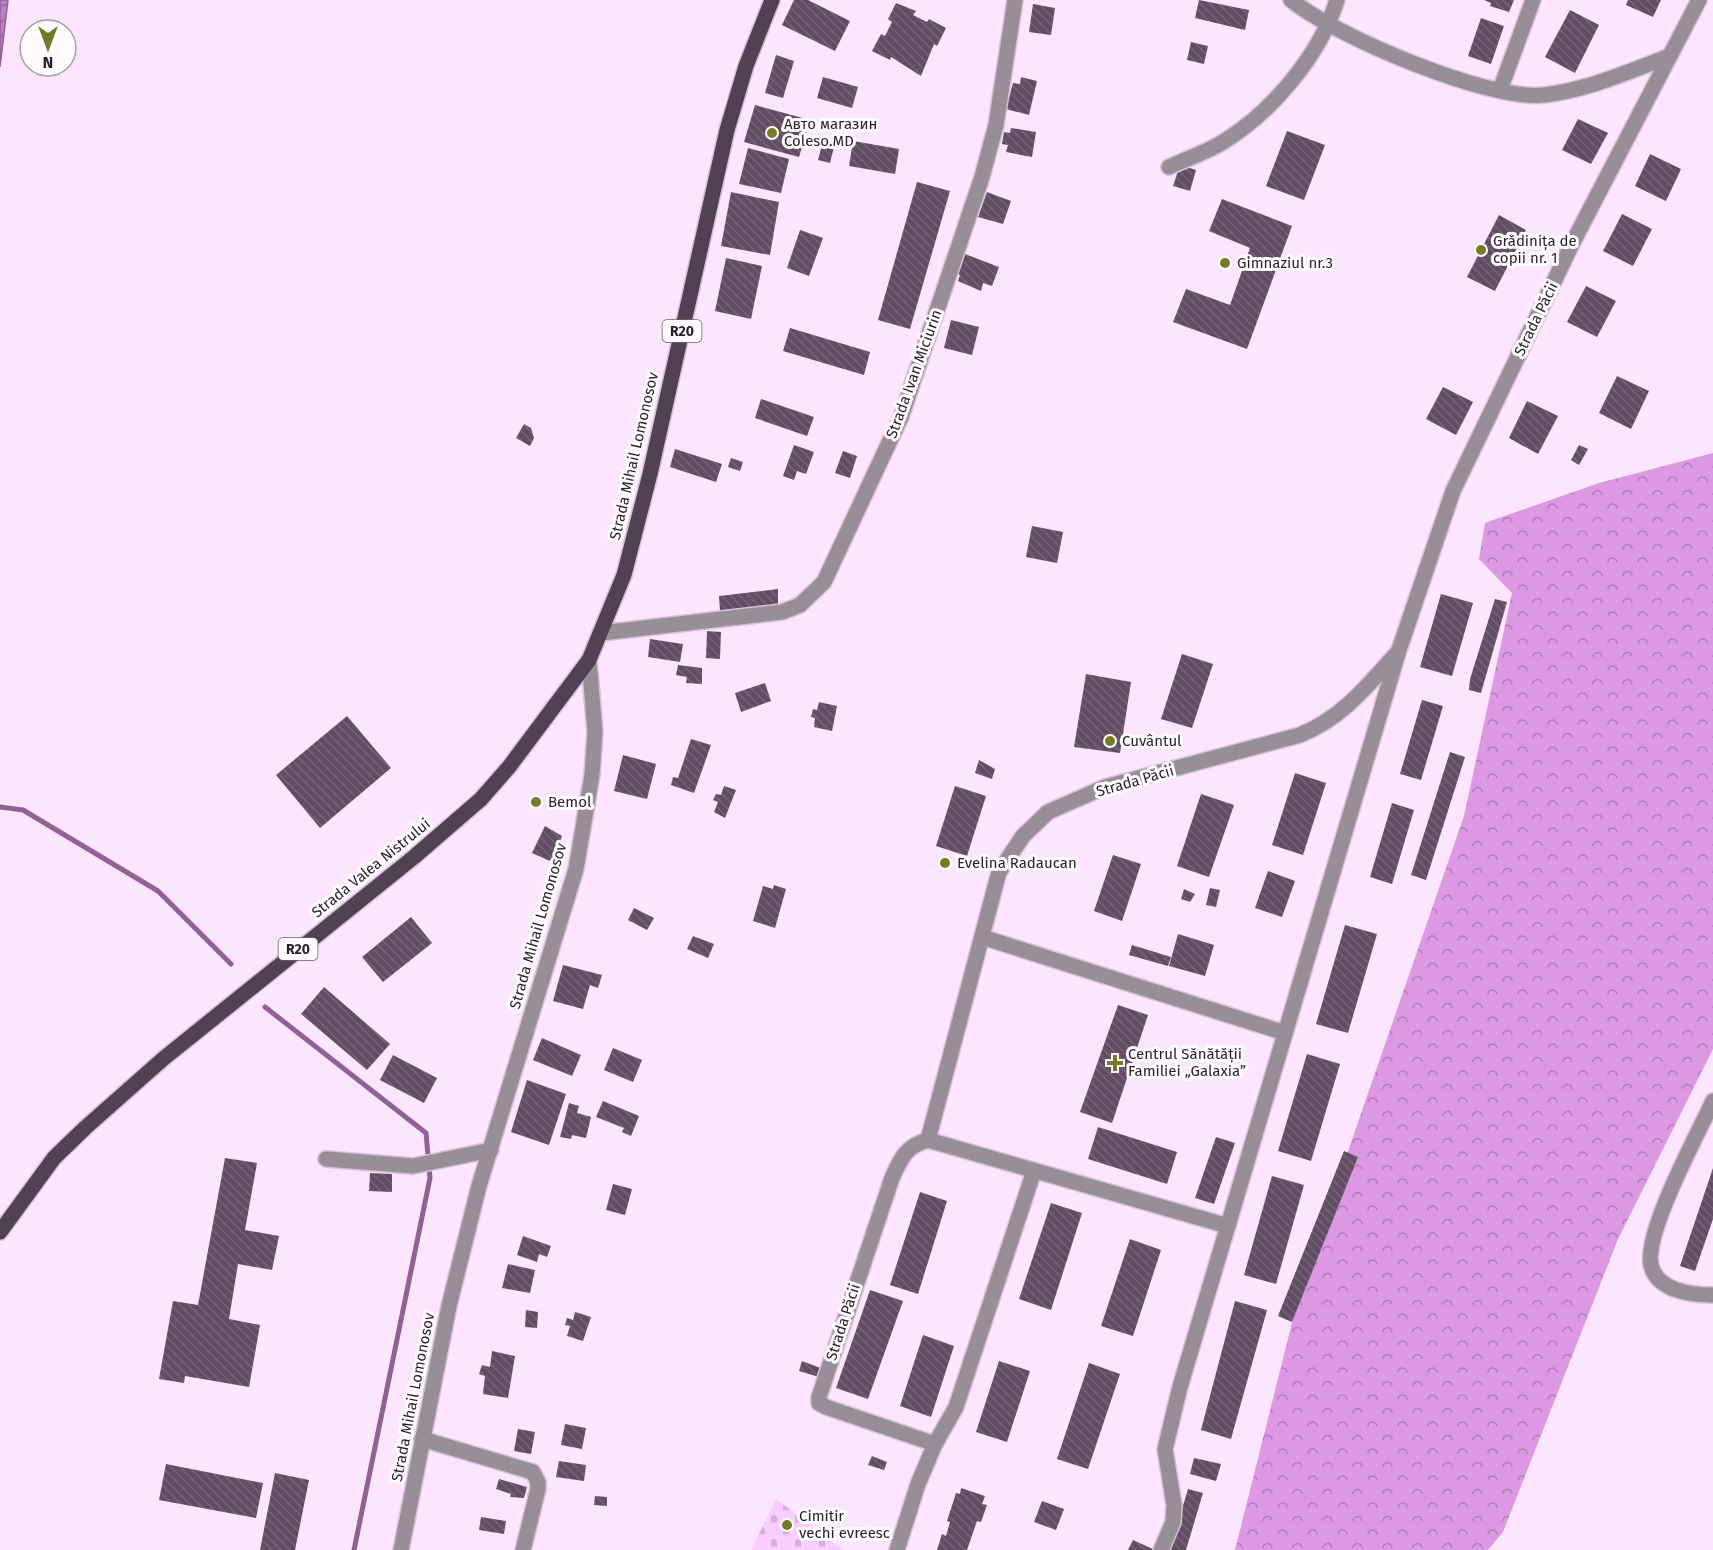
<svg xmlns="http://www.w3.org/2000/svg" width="1713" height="1550" viewBox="0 0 1713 1550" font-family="'Fira Sans',sans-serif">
	<defs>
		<pattern id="forest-crowns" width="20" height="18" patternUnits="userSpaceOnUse" patternTransform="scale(1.5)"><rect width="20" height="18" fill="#dc98e3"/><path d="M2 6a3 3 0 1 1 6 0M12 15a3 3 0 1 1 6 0" fill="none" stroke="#b27bb8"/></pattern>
		<pattern id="cemetery-stones" width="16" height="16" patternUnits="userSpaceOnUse" patternTransform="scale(1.5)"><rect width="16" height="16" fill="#facdff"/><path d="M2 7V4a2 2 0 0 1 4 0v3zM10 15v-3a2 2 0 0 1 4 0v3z" fill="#d6b0db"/></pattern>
		<pattern id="water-waves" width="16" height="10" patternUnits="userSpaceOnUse" patternTransform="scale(1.5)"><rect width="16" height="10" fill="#bf7cc6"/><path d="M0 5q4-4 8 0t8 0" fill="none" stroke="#9b65a1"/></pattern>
		<pattern id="building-back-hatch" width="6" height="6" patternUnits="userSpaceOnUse" patternTransform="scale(1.5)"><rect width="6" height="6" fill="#614e63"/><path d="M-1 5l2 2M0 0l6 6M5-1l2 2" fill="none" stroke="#746475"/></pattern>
	</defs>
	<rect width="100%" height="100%" fill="#fce6fe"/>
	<polygon fill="url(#forest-crowns)" points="1713,453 1713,1049 1618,1239 1503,1532 1488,1550 1235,1550 1301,1287 1464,816 1512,593 1479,559 1485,523 1599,483"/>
	<polygon fill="url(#cemetery-stones)" points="776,1499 844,1550 751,1550"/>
	<polygon fill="url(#water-waves)" stroke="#916097" stroke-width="1.5" points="0,0 8,0 0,67"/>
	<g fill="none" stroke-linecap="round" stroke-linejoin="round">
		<g stroke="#916097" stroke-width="5">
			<polyline points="0,807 23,810 158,891 231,964"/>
			<polyline points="265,1007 426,1133 430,1178 354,1550"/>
		</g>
	</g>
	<g fill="url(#building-back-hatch)">
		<polygon points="794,0 808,0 850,21 835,51 782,25"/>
		<polygon points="1199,0 1249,10 1245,30 1195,18"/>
		<polygon points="1484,0 1514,0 1509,12 1490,6 1491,3"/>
		<polygon points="1628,0 1661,0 1653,17 1626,5"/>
		<polygon points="896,3 916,11 913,15 927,22 929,19 946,28 937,46 934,44 921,76 891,57 890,60 872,51 881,34 885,36 892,22 888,19"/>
		<polygon points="1033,4 1055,8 1051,35 1029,32"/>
		<polygon points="1570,10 1599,25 1575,73 1545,57"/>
		<polygon points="1481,18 1504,26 1491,64 1468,56"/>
		<polygon points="1191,42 1208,46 1204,64 1187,60"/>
		<polygon points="776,55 794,61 783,98 765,93"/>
		<polygon points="823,77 858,87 852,108 817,98"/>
		<polygon points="1021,77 1037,81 1029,115 1006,109 1013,83 1020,84"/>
		<polygon points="755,105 810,120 799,157 744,142"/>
		<polygon points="1578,119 1608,133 1591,164 1562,150"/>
		<polygon points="1011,128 1036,132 1032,157 1006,152 1008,145 1002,144 1004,132 1010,133"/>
		<polygon points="1287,131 1325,145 1304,200 1266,186"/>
		<polygon points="853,141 899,149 895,174 849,166"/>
		<polygon points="822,145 834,147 830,163 818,160"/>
		<polygon points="748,148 789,159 781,193 739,184"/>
		<polygon points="1650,154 1681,169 1666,201 1635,186"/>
		<polygon points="1180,165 1196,170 1190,191 1173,186"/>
		<polygon points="917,182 950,191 910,329 878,320"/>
		<polygon points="731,192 779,202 770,255 721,246"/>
		<polygon points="987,192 1011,201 1003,224 978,217"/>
		<polygon points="1222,199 1292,226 1247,349 1173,322 1186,289 1230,305 1250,248 1209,231"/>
		<polygon points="1622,214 1652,229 1633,266 1603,251"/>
		<polygon points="1499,215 1526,230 1495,291 1467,277"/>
		<polygon points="800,230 823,238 809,276 787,268"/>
		<polygon points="965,254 999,267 992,286 983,283 981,291 958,281 960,275 957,274"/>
		<polygon points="726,258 762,266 751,319 715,311"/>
		<polygon points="1586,286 1616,301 1597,337 1567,322"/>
		<polygon points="951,320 979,327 972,355 944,348"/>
		<polygon points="790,328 870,352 864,375 783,351"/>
		<polygon points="1617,376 1649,391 1631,429 1599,413"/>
		<polygon points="1443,387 1473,402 1456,435 1426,419"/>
		<polygon points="761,399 814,417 807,436 755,418"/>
		<polygon points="1527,401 1558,416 1538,454 1509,438"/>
		<polygon points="524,424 531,428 534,438 530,446 516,438"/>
		<polygon points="794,445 814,452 806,474 797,471 794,480 783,476"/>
		<polygon points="1579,445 1588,449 1579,465 1571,460"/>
		<polygon points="675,449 722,464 716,482 670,467"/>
		<polygon points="843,451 857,456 850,478 835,473"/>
		<polygon points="731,458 743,462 740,471 728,467"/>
		<polygon points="1032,526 1063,532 1057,563 1026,557"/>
		<polygon points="778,589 778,605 720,611 719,596"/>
		<polygon points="1441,594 1473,603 1452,676 1420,667"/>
		<polygon points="1495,599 1507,602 1481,693 1469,690 1470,679"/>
		<polygon points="707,631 721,632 720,659 706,658"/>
		<polygon points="650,639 683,644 680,662 648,657"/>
		<polygon points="1182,654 1213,664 1192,728 1161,719"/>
		<polygon points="678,665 702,668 702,684 686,683 687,677 676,675"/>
		<polygon points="1086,674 1131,682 1120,753 1074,747"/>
		<polygon points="765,683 771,701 741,712 735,693"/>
		<polygon points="1422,700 1443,706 1421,780 1400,774"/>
		<polygon points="819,702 837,706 832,731 814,727 815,718 811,717 813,709 817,710"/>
		<polygon points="347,716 391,768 320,828 276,775"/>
		<polygon points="691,739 711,745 694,793 671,785 673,777 678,778"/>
		<polygon points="1450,752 1465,757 1426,880 1411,875"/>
		<polygon points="623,755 656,764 647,799 614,791"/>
		<polygon points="979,760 995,769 992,779 975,773"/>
		<polygon points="1295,773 1326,783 1303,855 1272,845"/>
		<polygon points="724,786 736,790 725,818 714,812 718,802 713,800 716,794 721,795"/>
		<polygon points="955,786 986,796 967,856 936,846"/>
		<polygon points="1201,794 1234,805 1209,877 1177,866"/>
		<polygon points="1392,803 1414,810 1392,884 1370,877"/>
		<polygon points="545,826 562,836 557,850 550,861 532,853"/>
		<polygon points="1113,855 1141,864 1122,921 1094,911"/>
		<polygon points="1268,871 1295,881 1282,917 1255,908"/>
		<polygon points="774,885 786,889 775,928 753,921 763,886 773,889"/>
		<polygon points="1210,888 1220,890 1216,907 1206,905"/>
		<polygon points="1184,889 1195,894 1190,902 1181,899"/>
		<polygon points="634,908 654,918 647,930 628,920"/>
		<polygon points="411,917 432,943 383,982 362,957"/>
		<polygon points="1345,925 1377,934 1348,1033 1316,1024"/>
		<polygon points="1178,934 1214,945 1205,976 1169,966"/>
		<polygon points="693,936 714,944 708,958 687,949"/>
		<polygon points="1132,945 1171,957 1168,966 1129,955"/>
		<polygon points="563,965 602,975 598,988 590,985 583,1009 553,1001"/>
		<polygon points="324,987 390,1044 367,1070 301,1014"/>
		<polygon points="1118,1005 1148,1015 1112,1123 1080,1112"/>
		<polygon points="542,1038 581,1055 572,1076 533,1060"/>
		<polygon points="613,1048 642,1060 633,1082 604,1070"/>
		<polygon points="1307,1054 1340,1064 1311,1161 1278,1151"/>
		<polygon points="393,1055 437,1078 424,1103 380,1080"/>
		<polygon points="527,1080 566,1094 549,1145 511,1132"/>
		<polygon points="603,1101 639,1116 631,1136 622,1132 624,1128 596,1117"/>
		<polygon points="569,1103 579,1106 577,1113 591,1117 586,1138 572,1135 571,1139 560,1137"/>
		<polygon points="1098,1127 1177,1152 1167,1184 1088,1159"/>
		<polygon points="1216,1137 1235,1143 1214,1204 1195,1198"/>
		<polygon points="1344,1151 1358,1157 1292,1322 1278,1316"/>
		<polygon points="225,1158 257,1163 245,1230 279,1236 272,1270 238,1264 229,1319 260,1325 249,1387 185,1376 184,1383 159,1379 173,1301 198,1305"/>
		<polygon points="1713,1168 1713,1219 1695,1271 1680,1266"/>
		<polygon points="370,1173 392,1174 392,1192 369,1191"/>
		<polygon points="1272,1176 1304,1185 1276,1284 1244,1275"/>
		<polygon points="613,1184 632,1189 625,1215 606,1210"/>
		<polygon points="920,1192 947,1201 918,1294 890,1285"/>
		<polygon points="1051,1203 1082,1213 1051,1310 1019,1299"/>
		<polygon points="523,1236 551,1246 547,1257 539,1254 537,1262 517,1255"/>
		<polygon points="1130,1239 1161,1250 1133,1336 1101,1326"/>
		<polygon points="508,1264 535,1270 530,1293 502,1288"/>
		<polygon points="870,1290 903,1301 868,1399 836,1388"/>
		<polygon points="1235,1301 1267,1310 1231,1439 1201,1430"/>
		<polygon points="526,1310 538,1312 537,1328 525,1327"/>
		<polygon points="575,1312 591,1317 583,1341 567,1336 570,1326 565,1325 567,1318 573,1320"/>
		<polygon points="923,1335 954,1346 931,1417 900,1406"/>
		<polygon points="492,1351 515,1356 508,1398 483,1394 485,1376 479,1374 482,1365 490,1367"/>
		<polygon points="802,1361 823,1369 819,1377 799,1371"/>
		<polygon points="999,1361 1030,1371 1007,1442 976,1432"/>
		<polygon points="1089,1363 1120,1374 1088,1469 1057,1459"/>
		<polygon points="565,1424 586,1428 582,1449 561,1445"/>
		<polygon points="518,1429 535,1432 531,1454 514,1451"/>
		<polygon points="872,1456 887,1462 884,1470 868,1465"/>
		<polygon points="1194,1458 1221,1464 1216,1481 1190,1474"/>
		<polygon points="559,1461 586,1465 584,1481 556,1477"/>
		<polygon points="166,1464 263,1483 256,1518 159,1500"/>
		<polygon points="275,1473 309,1480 295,1550 260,1550"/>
		<polygon points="499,1479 527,1487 524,1498 510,1497 511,1494 496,1489"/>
		<polygon points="961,1488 985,1496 982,1504 987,1505 981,1522 977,1521 967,1550 937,1550 942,1534 946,1536 950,1522 947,1521 956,1493 960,1494"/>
		<polygon points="1188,1489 1203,1493 1186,1550 1170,1550"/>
		<polygon points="595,1496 607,1497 607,1506 594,1505"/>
		<polygon points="1042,1501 1064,1509 1056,1530 1034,1522"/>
		<polygon points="481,1517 506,1521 504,1534 479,1530"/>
		<polygon points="1133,1540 1155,1550 1128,1550"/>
	</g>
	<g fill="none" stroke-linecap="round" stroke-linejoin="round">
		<g stroke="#d6c2d7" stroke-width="18">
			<g id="minor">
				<path d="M1291,0c44,36 197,101 253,95 44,-5 86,-24 126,-39"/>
				<polyline points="1500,90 1533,0"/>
				<path d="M1169,167c17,-8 38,-15 54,-25 49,-30 97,-87 114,-142"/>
				<polyline points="601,633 782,612 800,605 824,582 901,417 982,177 996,125 1015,0"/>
				<polyline points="982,937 1285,1033"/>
				<path d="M1713,1101c-15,33 -69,131 -62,164 6,26 40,30 62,30"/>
				<path d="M928,1140c-22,6 -27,18 -36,38l-73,219v6l7,4 109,37"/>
				<polyline points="326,1159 413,1166 491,1150"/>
				<path d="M1228,1226l-300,-86 71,-268 24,-36 25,-24 57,-25 195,-52c42,-17 67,-49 97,-82"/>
				<polyline points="422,1439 533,1472 538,1482 538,1489 523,1550"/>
				<polyline points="401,1550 449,1306 479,1186 576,869 592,775 595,732 589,660"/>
				<polyline points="897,1550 918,1484 935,1444 956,1407 1034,1171"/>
				<polyline points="1161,1550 1173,1522 1174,1505 1165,1449 1180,1387 1399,650 1453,491 1573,242 1699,0"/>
			</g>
		</g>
		<g stroke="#d6c2d7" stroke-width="18">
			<polyline id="major" points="0,1232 54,1158 85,1128 163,1059 414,857 481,799 509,767 589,660 624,575 650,474 727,130 746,66 772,0"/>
		</g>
		<use href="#minor" stroke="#978e98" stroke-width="15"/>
		<use href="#major" stroke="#514253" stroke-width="15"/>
	</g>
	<g fill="#757b25" stroke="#fefafe" stroke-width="2">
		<circle cx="772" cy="133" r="6"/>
		<circle cx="1481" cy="250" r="6"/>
		<circle cx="1225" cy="263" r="6"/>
		<circle cx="1110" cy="741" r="6"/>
		<circle cx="536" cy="802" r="6"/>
		<circle cx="945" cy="863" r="6"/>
		<path d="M1112 1054h6v6h6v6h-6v6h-6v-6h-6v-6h6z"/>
		<circle cx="787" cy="1525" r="6"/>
	</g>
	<g text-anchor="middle" stroke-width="6" stroke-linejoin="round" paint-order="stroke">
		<g fill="#fefafe" stroke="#686168" stroke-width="1.5">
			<rect x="662.5" y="320" width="39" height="22" rx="4.5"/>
			<rect x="278.5" y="938" width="39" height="22" rx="4.5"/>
		</g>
		<g font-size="14" font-weight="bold" fill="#271f28">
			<text x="682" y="336">R20</text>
			<text x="298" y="954">R20</text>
		</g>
		<g font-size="15" fill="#271f28" stroke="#fefafe" text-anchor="start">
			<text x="784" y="129">Авто магазин<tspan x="784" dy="17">Coleso.MD</tspan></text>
			<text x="1493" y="246">Grădinița de<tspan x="1493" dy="17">copii nr. 1</tspan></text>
			<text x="1237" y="268">Gimnaziul nr.3</text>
			<text x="1122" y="746">Cuvântul</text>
			<text x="548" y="807">Bemol</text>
			<text x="957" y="868">Evelina Radaucan</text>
			<text x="1128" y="1059">Centrul Sănătății<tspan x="1128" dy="17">Familiei „Galaxia”</tspan></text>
			<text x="799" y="1521">Cimitir<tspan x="799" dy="17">vechi evreesc</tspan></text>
		</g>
		<g font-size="15" fill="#271f28" stroke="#fefafe">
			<text transform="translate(1536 319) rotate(-64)" y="5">Strada Păcii</text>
			<text transform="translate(914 374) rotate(-70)" y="5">Strada Ivan Miciurin</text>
			<text transform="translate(634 456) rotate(-77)" y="5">Strada Mihail Lomonosov</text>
			<text transform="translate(1135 781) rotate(-16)" y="5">Strada Păcii</text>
			<text transform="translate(371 868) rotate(-39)" y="5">Strada Valea Nistrului</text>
			<text transform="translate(538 926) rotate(-74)" y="5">Strada Mihail Lomonosov</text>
			<text transform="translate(843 1322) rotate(-72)" y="5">Strada Păcii</text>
			<text transform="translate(413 1397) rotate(-79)" y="5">Strada Mihail Lomonosov</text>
		</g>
	</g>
	<g transform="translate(48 48) rotate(180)"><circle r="28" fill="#fefafe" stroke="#a8a2a8" stroke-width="1.5"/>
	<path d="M0-4.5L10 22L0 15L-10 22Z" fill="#757b25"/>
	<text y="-9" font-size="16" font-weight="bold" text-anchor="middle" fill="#271f28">N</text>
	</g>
</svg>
